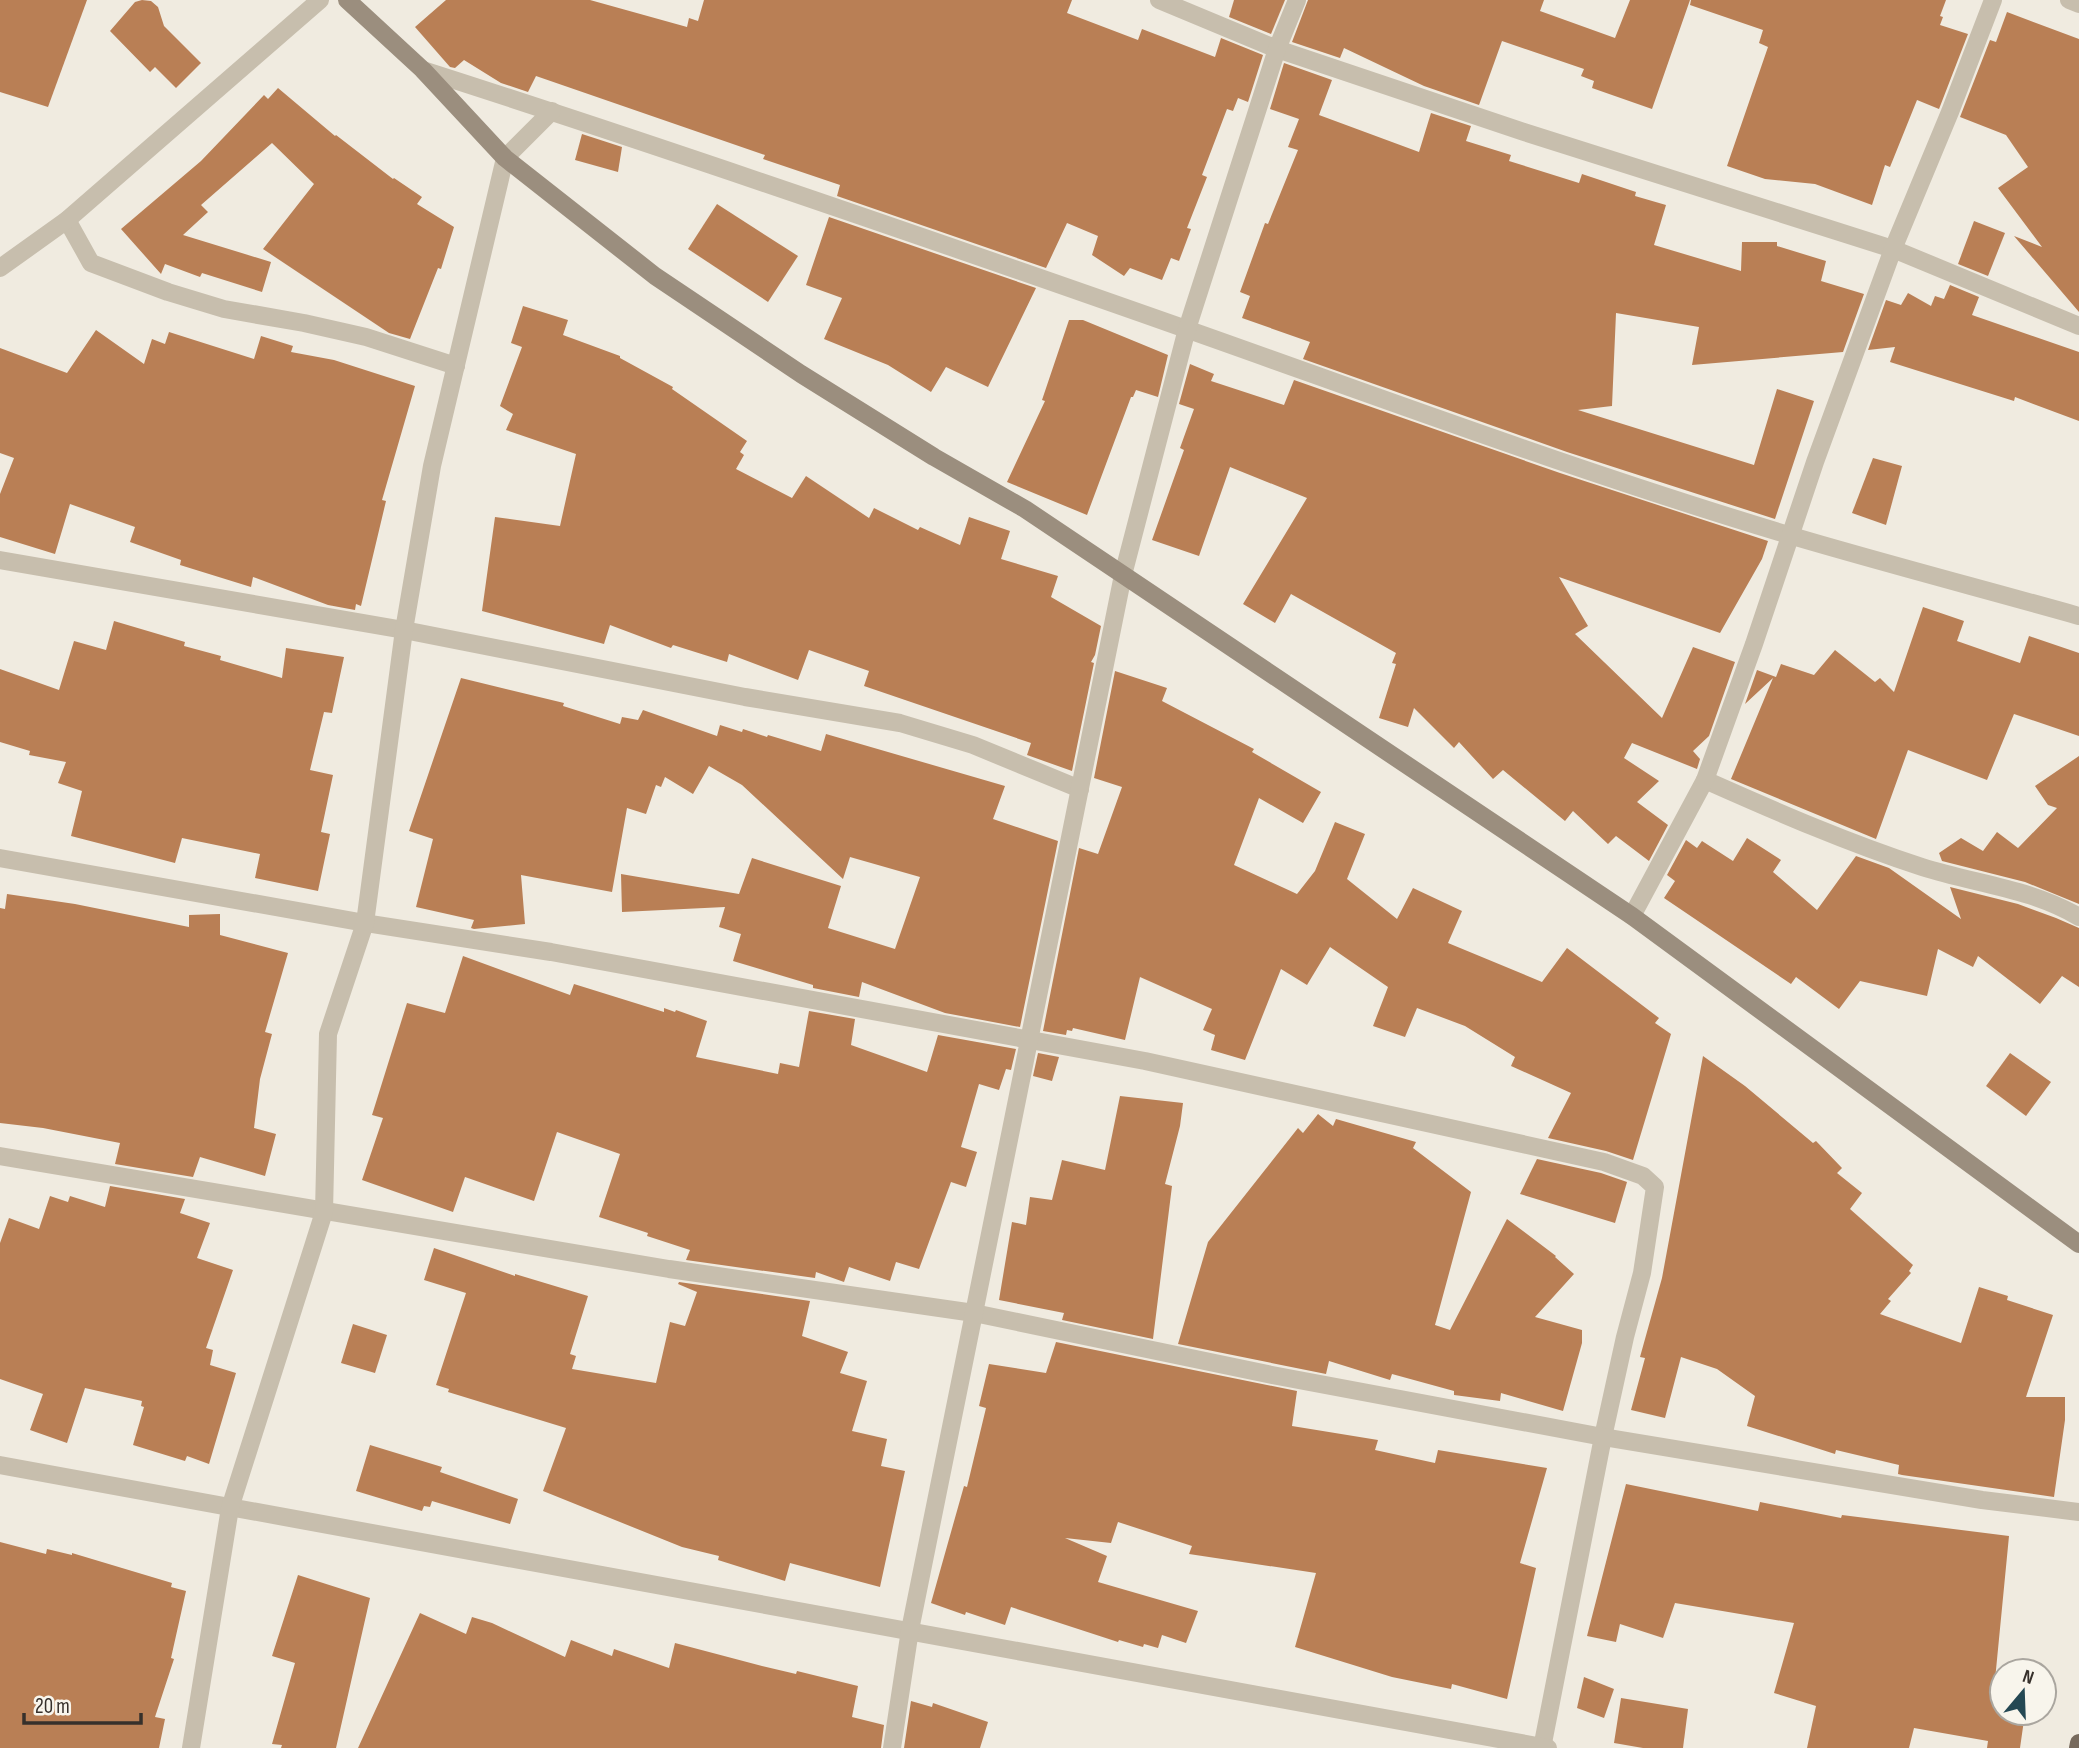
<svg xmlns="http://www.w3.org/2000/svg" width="2079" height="1748" viewBox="0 0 2079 1748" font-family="'Sofia Sans Condensed',sans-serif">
	<rect width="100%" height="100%" fill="#f0ebe0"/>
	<g fill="#b97f55">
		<polygon points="0,0 87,0 48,107 0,92"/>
		<polygon points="142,0 151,1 158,7 164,26 201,63 176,88 155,67 150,72 110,31 135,2"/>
		<polygon points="446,0 590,0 687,27 689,18 698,21 704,0 1072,0 1067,13 1138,40 1142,29 1215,57 1221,38 1263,55 1248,102 1238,98 1233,111 1227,109 1202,175 1207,177 1187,228 1191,229 1179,261 1171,258 1162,280 1130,268 1124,276 1092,255 1098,236 1067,223 1046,268 837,196 840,185 763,159 765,155 536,76 528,92 501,83 464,60 455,68 450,67 415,27"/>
		<polygon points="1234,0 1285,0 1271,34 1229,17"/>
		<polygon points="1308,0 1544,0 1540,11 1615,38 1630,0 1690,0 1652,109 1592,88 1594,81 1581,76 1584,69 1502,41 1479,105 1424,86 1344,48 1340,58 1292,42"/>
		<polygon points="1691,0 1946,0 1940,16 1943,17 1940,25 1968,34 1939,109 1917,100 1890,167 1885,165 1872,205 1815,184 1765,179 1727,166 1768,47 1759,43 1763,30 1690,5"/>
		<polygon points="2007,12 2079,39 2079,312 2014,236 2042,247 1998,188 2028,167 2006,135 1960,117 1990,40 1996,42"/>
		<polygon points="1284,63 1332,80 1319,115 1419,152 1431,113 1471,126 1466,141 1511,155 1509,161 1579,183 1582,174 1636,192 1635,196 1666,205 1654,245 1741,271 1742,242 1777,242 1777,246 1826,261 1821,281 1864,294 1843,352 1692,365 1699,327 1616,313 1612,406 1578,410 1754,465 1777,389 1814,401 1775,519 1567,452 1303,359 1310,342 1242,318 1250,296 1240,292 1265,223 1268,224 1298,150 1288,147 1299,119 1270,109"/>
		<polygon points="278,88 335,136 336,135 393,179 394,178 422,197 417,204 454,227 441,269 438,268 410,339 389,333 263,249 314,184 272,143 201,205 208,212 183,235 271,262 262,292 202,273 200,277 165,264 161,274 121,229 201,161 264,95 268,99"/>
		<polygon points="582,134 622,147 618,172 575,160"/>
		<polygon points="717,204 798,256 768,302 688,249"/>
		<polygon points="829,217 1036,288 988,387 946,367 931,392 888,365 824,339 842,298 806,285"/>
		<polygon points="1974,221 2005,233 1988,276 1958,264"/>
		<polygon points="1950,285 1979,297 1972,315 2079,352 2079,421 2015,397 2014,401 1890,362 1895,347 1868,350 1886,300 1901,305 1908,293 1931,306 1935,296 1944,299"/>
		<polygon points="523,306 568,320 563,335 620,356 620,358 673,387 672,389 747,441 740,452 744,455 736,469 792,498 806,476 869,518 874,508 918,530 920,527 960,545 969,517 1010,531 1001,559 1058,576 1051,597 1101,626 1095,655 1091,662 1094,663 1072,771 1027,755 1031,743 864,686 869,671 809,650 798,680 729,654 727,662 673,645 671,648 610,625 604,644 482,611 495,517 560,526 576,454 506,430 513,414 500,406 522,347 511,343"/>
		<polygon points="1069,320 1083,320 1168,355 1158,397 1136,390 1133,397 1131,397 1087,515 1007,482 1045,401 1042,400"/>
		<polygon points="96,330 144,364 152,339 165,344 169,332 254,359 261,336 293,346 291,352 334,360 415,386 382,500 386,501 361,606 356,604 355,610 328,605 253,577 251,587 180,565 181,560 130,542 135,527 70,504 55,554 0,537 0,494 14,458 0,453 0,348 67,373"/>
		<polygon points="1190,364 1214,374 1211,381 1284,405 1294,380 1560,473 1768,541 1762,559 1720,633 1559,577 1588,626 1575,634 1662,718 1693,647 1735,662 1709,736 1693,751 1700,759 1697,769 1632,743 1624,758 1659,781 1637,802 1668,825 1649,861 1616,836 1608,844 1573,811 1565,821 1503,770 1493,779 1459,742 1454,748 1414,708 1408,727 1379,718 1396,664 1392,663 1396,653 1291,594 1275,623 1243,604 1307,498 1230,467 1199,556 1152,540 1184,450 1180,448 1194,409 1179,404"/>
		<polygon points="1873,458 1902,466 1886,525 1852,513"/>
		<polygon points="1923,607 1964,621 1957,641 2020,663 2029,636 2079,653 2079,736 2014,714 1987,780 1908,750 1876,839 1731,779 1773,678 1745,704 1757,670 1776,677 1781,664 1814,675 1835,650 1875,682 1880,678 1894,692"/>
		<polygon points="114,621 185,642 184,646 221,656 220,660 282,678 286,648 344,657 332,713 324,712 310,770 333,775 321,832 330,834 318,891 255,878 260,854 182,838 175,863 71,836 82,791 58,783 66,762 29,755 30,751 0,742 0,669 59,690 74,641 106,650"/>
		<polygon points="1115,671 1167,688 1162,701 1254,749 1252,752 1321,792 1303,823 1259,798 1234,865 1297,894 1315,871 1335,822 1365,834 1347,879 1397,919 1413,888 1462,911 1448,943 1542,982 1567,948 1659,1018 1655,1023 1671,1034 1633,1160 1606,1151 1548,1138 1571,1093 1511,1066 1515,1057 1465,1026 1417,1008 1405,1037 1373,1026 1388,987 1330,947 1307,985 1281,969 1245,1060 1211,1050 1215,1035 1203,1030 1212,1009 1140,977 1125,1040 1073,1028 1072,1031 1067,1030 1066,1035 1043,1031 1079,848 1098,854 1122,787 1094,778"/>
		<polygon points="461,678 564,703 563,706 620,724 622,717 638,720 643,710 717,736 720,725 742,732 743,729 767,737 768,735 821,751 826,734 1005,786 993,819 1058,841 1020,1027 945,1013 862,982 859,997 813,988 813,985 733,961 741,934 719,927 725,907 622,912 621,874 739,894 752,858 841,886 828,928 895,949 920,877 850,857 843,879 742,785 709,766 693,794 665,777 661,787 656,785 646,814 627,808 612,892 521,875 525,924 474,929 471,928 474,920 416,907 433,839 409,831"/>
		<polygon points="2079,756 2079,904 2025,882 1942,861 1939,853 1961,838 1983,851 1997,832 2018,848 2057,808 2048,805 2035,786"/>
		<polygon points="1747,838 1781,860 1773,872 1817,910 1856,856 1889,868 1961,919 1950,887 2018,904 2056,918 2079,928 2079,987 2062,976 2040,1004 1978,956 1973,967 1938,949 1927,996 1860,981 1839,1009 1796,977 1791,984 1664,898 1675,881 1667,875 1686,840 1697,848 1702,841 1733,861"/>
		<polygon points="7,894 75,904 189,927 189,915 220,914 220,935 288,953 265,1032 272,1034 260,1079 254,1128 276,1134 265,1176 200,1157 193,1177 115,1164 120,1143 43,1128 0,1123 0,908 5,909"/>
		<polygon points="463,956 570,995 574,984 664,1012 664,1008 675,1012 676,1010 707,1021 696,1057 778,1074 780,1063 799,1067 809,1011 855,1019 851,1045 927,1072 938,1035 1016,1049 1011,1070 1006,1069 999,1090 979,1084 961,1147 977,1152 966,1187 951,1182 919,1269 896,1262 890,1281 849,1267 844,1282 816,1272 815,1278 686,1260 690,1250 647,1236 648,1233 599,1217 620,1154 557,1132 534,1201 465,1177 453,1212 362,1180 383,1118 372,1115 407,1003 445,1013"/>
		<polygon points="1038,1053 1059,1057 1052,1081 1033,1076"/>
		<polygon points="2010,1053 2051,1082 2026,1116 1986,1086"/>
		<polygon points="1703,1056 1745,1086 1813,1143 1816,1141 1842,1168 1837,1173 1862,1193 1850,1209 1913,1265 1909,1271 1911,1273 1888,1299 1891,1301 1880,1314 1961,1343 1979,1287 2008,1296 2007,1300 2053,1315 2026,1397 2065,1397 2065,1420 2054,1497 1902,1475 1898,1474 1899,1465 1836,1450 1835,1454 1747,1426 1755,1396 1717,1369 1681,1357 1665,1418 1631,1410 1645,1358 1640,1357 1662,1278"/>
		<polygon points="1120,1096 1183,1103 1180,1126 1165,1184 1172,1186 1153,1339 1062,1320 1064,1313 999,1300 1012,1222 1026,1225 1030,1197 1052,1200 1062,1160 1105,1170"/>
		<polygon points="1318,1114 1333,1126 1336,1119 1416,1142 1413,1148 1471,1192 1435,1325 1450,1330 1507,1219 1556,1256 1555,1257 1574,1274 1535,1317 1582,1330 1582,1343 1563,1411 1501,1393 1500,1401 1454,1395 1454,1391 1392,1374 1390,1380 1329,1361 1326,1374 1178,1344 1208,1242 1298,1128 1303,1133"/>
		<polygon points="1537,1159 1601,1173 1627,1182 1615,1223 1520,1194"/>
		<polygon points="110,1186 185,1199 180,1213 210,1223 197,1258 233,1270 206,1348 213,1350 210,1365 236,1373 209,1464 187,1456 185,1461 133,1445 144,1407 141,1406 142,1401 85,1388 67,1443 30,1430 43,1394 0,1379 0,1243 9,1218 39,1229 50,1196 68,1202 70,1196 105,1207"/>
		<polygon points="434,1248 515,1276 515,1274 588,1296 570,1354 576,1356 572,1369 656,1383 670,1322 685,1326 697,1292 678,1284 679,1282 810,1301 802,1336 848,1352 840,1373 867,1381 852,1431 887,1439 881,1466 905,1471 880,1587 790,1563 785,1581 718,1560 719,1556 682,1547 543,1491 566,1428 448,1392 449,1389 436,1385 466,1293 424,1280"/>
		<polygon points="353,1324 387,1335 375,1373 341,1363"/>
		<polygon points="1056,1342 1297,1391 1292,1426 1378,1440 1375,1450 1435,1463 1438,1450 1547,1468 1520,1563 1536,1568 1507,1699 1452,1684 1451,1689 1392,1677 1295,1647 1316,1573 1189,1554 1192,1546 1118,1522 1111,1543 1065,1538 1107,1556 1098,1582 1198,1611 1186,1643 1162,1635 1158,1648 1144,1644 1143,1647 1119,1640 1118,1642 1011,1607 1005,1625 966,1612 965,1615 931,1603 964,1486 967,1487 986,1408 979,1406 989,1364 1046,1373"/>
		<polygon points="370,1445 442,1467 440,1472 518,1499 510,1524 432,1501 430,1507 424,1506 422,1511 356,1491"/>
		<polygon points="1626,1484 1758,1511 1760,1502 1841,1518 1842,1515 2009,1536 1995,1680 2002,1681 2002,1713 2025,1713 2020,1748 1987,1748 1988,1741 1914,1728 1909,1748 1807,1748 1816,1706 1774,1693 1794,1623 1675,1603 1663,1638 1620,1624 1616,1642 1587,1636"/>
		<polygon points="0,1542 46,1554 47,1549 72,1555 72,1553 172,1583 171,1587 186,1591 171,1658 174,1659 155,1717 165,1719 159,1748 0,1748"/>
		<polygon points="298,1575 370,1598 336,1748 281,1748 282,1745 272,1744 295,1663 272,1656"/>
		<polygon points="420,1613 466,1634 472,1617 492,1623 565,1657 571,1640 612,1656 614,1649 669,1668 675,1643 762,1666 796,1674 797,1671 858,1686 852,1717 884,1725 881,1748 358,1748"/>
		<polygon points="1584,1677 1614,1689 1604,1718 1577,1708"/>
		<polygon points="1621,1698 1688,1709 1683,1748 1643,1748 1614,1743"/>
		<polygon points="911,1701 932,1707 933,1703 988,1722 980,1748 904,1748"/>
	</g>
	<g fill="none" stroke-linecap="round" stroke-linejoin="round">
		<g stroke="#c7bead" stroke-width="18">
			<polyline points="1159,0 1277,49 1524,132 1893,249 2079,326"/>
			<polyline points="2069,0 2079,4"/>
			<path d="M423,70c256,82 510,170 763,259 201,71 402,146 606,207 95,28 191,53 287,80"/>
			<polyline points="67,220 91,263 168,292 224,309 304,323 366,337 456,366"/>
			<polyline points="0,268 67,220 320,0"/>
			<polyline points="0,560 404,630 745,697 900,723 973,745 1080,789"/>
			<path d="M1705,780c72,32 143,63 217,87 53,17 108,21 157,50"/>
			<polyline points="0,858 365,923 551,952 1145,1061 1604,1162 1643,1176 1655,1187 1642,1273 1625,1337 1603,1437 1542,1748"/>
			<polyline points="1632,916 1705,780 1754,644 1815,462 1893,249 1950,112 1993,0"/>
			<polyline points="0,1156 669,1269 974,1313 1272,1375 1603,1437 1982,1500 2079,1512"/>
			<polyline points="0,1465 1548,1748"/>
			<polyline points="191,1748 230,1508 324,1212 328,1034 365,923 404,630 432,466 505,158 552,111"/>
			<polyline points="892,1748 910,1630 1123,575 1187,329 1277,49 1297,0"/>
		</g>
		<polyline stroke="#9b8e7e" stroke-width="18" points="347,0 423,70 505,158 655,276 801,374 934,457 1025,509 1632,916 2079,1244"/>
		<polyline stroke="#776a5d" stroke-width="18" points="2078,1748 2079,1743"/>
	</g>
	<g transform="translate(2023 1692) rotate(19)"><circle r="33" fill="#f8f5ec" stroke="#aaa69f" stroke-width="2"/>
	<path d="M0-5L12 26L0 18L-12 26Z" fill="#244853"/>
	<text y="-10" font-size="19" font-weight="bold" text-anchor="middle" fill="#36302b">N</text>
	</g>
	<path d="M24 1713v10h117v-10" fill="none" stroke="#36302b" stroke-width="3.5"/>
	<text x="35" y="1713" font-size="21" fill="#36302b" stroke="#f8f5ec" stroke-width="5" paint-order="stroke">20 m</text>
</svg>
